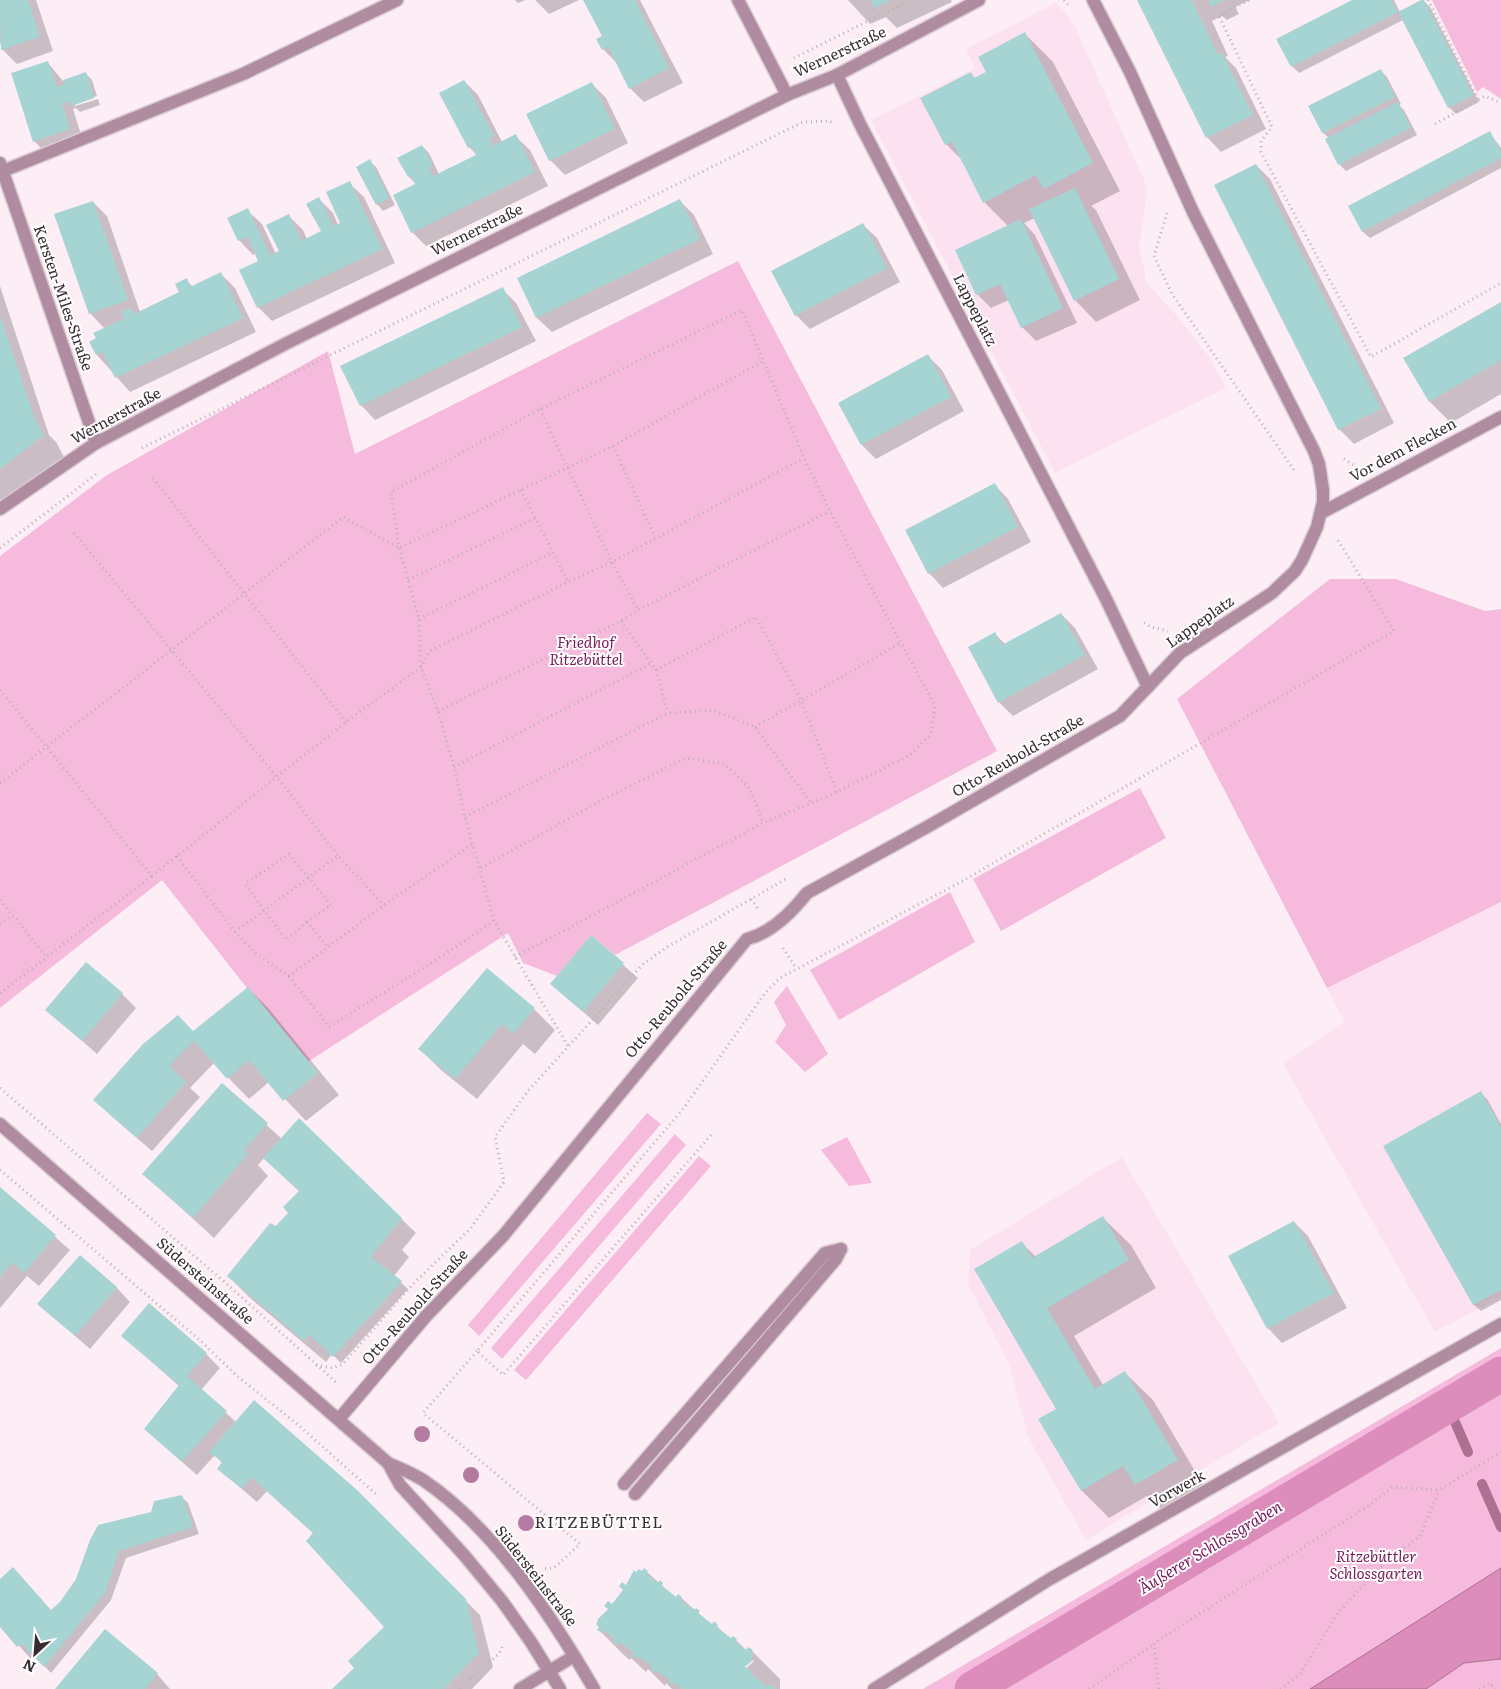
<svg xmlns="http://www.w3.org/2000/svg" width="1501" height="1689" viewBox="0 0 1501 1689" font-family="Literata,serif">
	<rect width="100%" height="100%" fill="#fdeef6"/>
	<g fill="#fce2f0">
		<polygon points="1057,2 1075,27 1148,189 1139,246 1147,283 1178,317 1210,358 1226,388 1055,473 871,120 975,68 966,49"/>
		<polygon points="1501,902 1501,1297 1435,1332 1283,1064 1344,1022 1327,988"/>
		<polygon points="1122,1157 1279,1423 1086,1540 1028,1437 1009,1364 968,1284 970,1250"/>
	</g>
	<g fill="#f6bbdc">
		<polygon points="1432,0 1501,0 1501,99 1483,87 1477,92"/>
		<polygon points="738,261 997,751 615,955 591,935 557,976 523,963 508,933 306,1063 162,880 0,1008 0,556 107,475 328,351 355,454"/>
		<polygon points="1330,579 1396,579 1485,611 1501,609 1501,902 1327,988 1177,699"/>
		<polygon points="1140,788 1166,838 1001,931 973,879"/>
		<polygon points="950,892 975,942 839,1020 810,970"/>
		<polygon points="787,986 828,1054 805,1072 775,1042 786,1025 774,1002"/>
		<polygon points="647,1113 661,1124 479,1336 468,1325"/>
		<polygon points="675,1134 686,1145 502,1359 491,1348"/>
		<polygon points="847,1137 872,1183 849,1186 821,1150"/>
		<polygon points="699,1156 711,1166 526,1380 514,1370"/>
		<polygon points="1501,1348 1501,1689 923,1689"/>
	</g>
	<polygon fill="#dd8dbb" stroke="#ac7092" points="1501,1568 1501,1659 1464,1663 1426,1689 1310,1689"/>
	<g fill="#0003" fill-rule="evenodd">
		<polygon points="0,0 36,0 53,51 17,64 2,49 0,42"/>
		<polygon points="515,0 525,0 518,3"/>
		<polygon points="535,0 579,0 549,14"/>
		<polygon points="585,0 640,0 683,83 644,102 630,88 617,63 603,49 604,36"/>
		<polygon points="848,0 951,0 952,2 897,28 886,17 870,24"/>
		<polygon points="1139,0 1250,0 1235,7 1239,14 1227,20 1222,16 1212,21 1228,56 1225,57 1236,68 1266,129 1221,152 1207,137"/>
		<polygon points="1355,0 1394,0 1400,12 1423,0 1430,7 1479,102 1456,114 1449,107 1403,20 1299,73 1292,66"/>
		<polygon points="1025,34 1053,62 1120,191 1091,206 1096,210 1140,300 1096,322 1075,300 1035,218 1024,223 1035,235 1077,323 1036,341 1022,327 1009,300 991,308 977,294 1008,226 984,202 964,162 946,144 970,73 976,79 988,73"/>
		<polygon points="48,63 63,81 86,74 92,80 97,96 73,104 75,106 98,99 100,105 80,112 76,108 73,109 84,144 48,155 34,141"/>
		<polygon points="1381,71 1387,77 1401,104 1399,105 1404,110 1417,135 1346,171 1339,164 1329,138 1323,133 1309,106"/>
		<polygon points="464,81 478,95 502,142 515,136 530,150 548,186 426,246 412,232 417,185 409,177 422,146 429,153 439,174 477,155 469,147"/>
		<polygon points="592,84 606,98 628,143 565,175 550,160 528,115"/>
		<polygon points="1489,132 1501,148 1501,168 1370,238 1363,232 1350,207"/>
		<polygon points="369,161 376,167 395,205 383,211 377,204"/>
		<polygon points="1256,165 1270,179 1394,423 1354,444 1339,429 1216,186"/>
		<polygon points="349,183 364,197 395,263 272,321 258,307 260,262 256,253 253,255 239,240 247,210 262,224 276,254 280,252 289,216 303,230 307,239 323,232 319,199 333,213 338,225 341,223"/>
		<polygon points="680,201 694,215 713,254 552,332 537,318 519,279"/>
		<polygon points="93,202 107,216 140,312 181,293 186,280 193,287 221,274 235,288 256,332 130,392 97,355 97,339 105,329 90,313"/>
		<polygon points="862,224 877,238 900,282 810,329 796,315"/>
		<polygon points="0,286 49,435 56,442 64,457 0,507"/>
		<polygon points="502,289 516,303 536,341 375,420 361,405"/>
		<polygon points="1501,303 1501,394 1451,423 1430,402 1405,359"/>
		<polygon points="928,356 942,370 964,411 876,459 862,445 840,403"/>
		<polygon points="994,484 1008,499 1031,542 943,588 929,573 906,530"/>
		<polygon points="1061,614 1075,628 1098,669 1013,716 999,702 995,634 1006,645"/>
		<polygon points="591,937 638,978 598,1025 552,984"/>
		<polygon points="248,988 269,1009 339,1095 306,1121 269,1082 249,1099 214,1063 190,1088 200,1097 152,1151 109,1114 194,1032"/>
		<polygon points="122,994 136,1008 97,1054 47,1010"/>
		<polygon points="534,1009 555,1030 535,1054 523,1044 477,1099 441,1070 420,1049"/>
		<polygon points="222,1085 282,1139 300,1120 416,1233 402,1250 409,1257 394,1276 408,1289 341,1363 332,1354 326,1362 249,1297 228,1276 289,1213 300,1192 264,1158 258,1165 268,1176 214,1238 144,1174"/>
		<polygon points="1480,1093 1487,1099 1501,1124 1501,1300 1481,1311 1474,1305 1385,1146"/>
		<polygon points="0,1189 70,1250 39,1286 27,1276 0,1308"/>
		<polygon points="1103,1218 1131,1245 1156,1288 1074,1336 1103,1385 1125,1373 1153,1400 1205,1488 1164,1512 1147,1496 1109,1518 1082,1491 1058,1409 1022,1243 1036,1257"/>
		<polygon points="1294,1222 1308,1236 1347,1308 1282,1343 1268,1328 1229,1257"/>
		<polygon points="116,1287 130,1302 90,1349 39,1304"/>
		<polygon points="123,1336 206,1354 220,1368 201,1390 236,1422 465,1600 480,1615 493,1667 472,1689 333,1689 356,1668 385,1627 314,1534 267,1491 257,1502 219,1469 223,1464 215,1455 197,1475 145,1429 180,1387"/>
		<polygon points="181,1496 188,1503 199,1534 126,1558 111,1600 51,1673 36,1657 32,1660 0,1625 0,1580 52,1611 152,1513"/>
		<path d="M647,1572l30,27 2,-3 33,29 5,1 14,14h5l11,11h5l28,28v10h-108l-6,-6 -1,3 -17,-17 -2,3 -15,-14 -1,2 -3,-2 -28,-28 27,-43zM752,1660l2,1 -14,13 -2,-2z"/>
		<polygon points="157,1674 170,1689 56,1689"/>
	</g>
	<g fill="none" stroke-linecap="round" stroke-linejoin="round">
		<g stroke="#ac7092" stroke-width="10">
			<polyline points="1448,1406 1468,1452"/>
			<polyline points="1482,1484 1501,1527"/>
		</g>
		<polyline stroke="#dd8dbb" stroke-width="35" points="972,1689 1501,1374"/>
	</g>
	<g fill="#a6d4d3">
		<polygon points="0,0 28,0 40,37 1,50"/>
		<polygon points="583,0 635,0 669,68 629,89 608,47 602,50 596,39 602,36"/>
		<polygon points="871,0 891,0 875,8"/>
		<polygon points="1137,0 1192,0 1218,55 1222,53 1253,115 1206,138"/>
		<polygon points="1208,0 1225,0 1211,7"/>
		<polygon points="1352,0 1391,0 1398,12 1291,67 1276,39"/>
		<polygon points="1421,0 1424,0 1473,95 1448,108 1398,12"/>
		<polygon points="1025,32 1093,163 1043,189 1036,175 983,203 952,142 945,145 920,98 971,72 974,78 986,72 978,57"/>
		<polygon points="48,61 57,87 65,84 63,80 86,72 94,98 72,106 71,101 62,104 70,129 33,142 11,73"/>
		<polygon points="1381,69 1395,97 1322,133 1308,106"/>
		<polygon points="464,80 494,136 489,139 492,146 516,134 535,172 411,233 393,195 415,184 411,176 408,177 397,158 422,145 433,166 429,168 433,176 476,155 471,146 468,148 439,93"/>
		<polygon points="592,82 615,129 549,161 526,114"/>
		<polygon points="1398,102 1411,128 1338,165 1325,139"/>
		<polygon points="1490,131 1501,152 1501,158 1362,232 1348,206"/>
		<polygon points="370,159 389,198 376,205 356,167"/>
		<polygon points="1256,164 1381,409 1338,430 1214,185"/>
		<polygon points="350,181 382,249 257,308 239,270 258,261 247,236 238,241 227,218 248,208 270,255 279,251 266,225 289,214 301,241 321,231 306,204 319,197 333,226 340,223 326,192"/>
		<polygon points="1075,188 1119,279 1074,301 1029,209"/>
		<polygon points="680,199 700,239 536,318 517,278"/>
		<polygon points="93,201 128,300 89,314 54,214"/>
		<polygon points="1021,219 1063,308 1021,328 1000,284 976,295 955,250"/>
		<polygon points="863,223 887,268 795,316 771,271"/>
		<polygon points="221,272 243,318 115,378 102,352 96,355 89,342 96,338 93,333 124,319 121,312 130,308 134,314 179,292 175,284 187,278 190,287"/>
		<polygon points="503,287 522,327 360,406 340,366"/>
		<polygon points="1501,302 1501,360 1429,402 1403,358"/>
		<polygon points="0,315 35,419 44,435 0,469"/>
		<polygon points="928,354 951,397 861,445 838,403"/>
		<polygon points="995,483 1018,527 928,574 905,530"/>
		<polygon points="1061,613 1085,655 998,703 968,647 995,632 1002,645"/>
		<polygon points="591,935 624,963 583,1012 550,984"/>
		<polygon points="86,962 123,993 82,1041 45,1010"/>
		<polygon points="487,968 535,1008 513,1034 502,1024 455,1079 418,1049"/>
		<polygon points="248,987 318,1073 283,1101 249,1060 227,1079 194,1041 169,1066 186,1082 137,1138 93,1100 143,1044 178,1015 193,1031"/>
		<polygon points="222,1083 268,1123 244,1150 248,1154 193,1218 142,1174"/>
		<polygon points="1481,1091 1501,1127 1501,1290 1473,1305 1383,1146"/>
		<polygon points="299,1118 402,1218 371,1257 402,1281 333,1357 310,1335 304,1341 227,1276 270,1223 276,1226 288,1213 283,1207 299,1191 263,1158"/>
		<polygon points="0,1187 56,1235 24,1273 12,1263 0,1277"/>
		<polygon points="1103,1216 1129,1260 1047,1308 1095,1389 1125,1371 1178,1460 1135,1485 1123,1466 1081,1491 1038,1419 1056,1409 974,1269 1022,1241 1032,1258"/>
		<polygon points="1294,1221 1334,1293 1267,1329 1228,1256"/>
		<polygon points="80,1255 117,1287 75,1336 37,1304"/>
		<polygon points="149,1303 207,1353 187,1376 227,1411 182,1462 144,1429 179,1385 121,1336"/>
		<polygon points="254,1400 357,1490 466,1599 479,1653 444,1689 332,1689 354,1668 348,1661 384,1627 306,1541 313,1533 251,1477 242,1489 217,1469 222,1462 209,1452"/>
		<polygon points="182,1495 193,1527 119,1551 105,1593 44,1667 22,1644 17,1647 0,1627 0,1579 13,1567 51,1610 60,1602 76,1579 90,1540 98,1525 151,1512 154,1501"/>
		<polygon points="644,1568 648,1571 646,1574 658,1583 660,1580 663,1583 662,1586 676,1597 678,1594 682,1597 680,1600 694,1610 696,1608 700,1611 698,1613 712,1624 714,1621 718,1625 716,1627 731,1638 733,1636 737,1639 735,1641 746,1650 748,1647 753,1650 751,1653 754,1655 751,1659 753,1660 745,1667 752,1671 750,1673 768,1687 770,1684 776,1689 682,1689 674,1683 672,1685 668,1682 670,1680 656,1670 654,1672 650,1669 652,1666 638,1656 636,1659 632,1656 634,1653 620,1642 617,1645 613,1641 615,1639 603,1630 602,1633 597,1630 599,1627 596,1624 598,1621 597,1620 608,1609 604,1606 608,1601 612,1604 623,1590 619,1586 622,1582 626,1585 634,1570 636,1572 639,1569 642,1571"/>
		<polygon points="105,1629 158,1673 145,1689 55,1689"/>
	</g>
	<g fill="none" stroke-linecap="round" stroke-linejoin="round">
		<g stroke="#dacbd3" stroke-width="15">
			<g id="minor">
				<polyline points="738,0 787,95"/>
				<polyline points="837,75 860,124 1106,599 1148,687"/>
				<polyline points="0,163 96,443"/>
				<polyline points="3,171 243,74 397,0"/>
				<polyline points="0,509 96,443 287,343 787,95 837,75 979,0"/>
				<polyline points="1321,513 1501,417"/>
				<path d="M0,1124l388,339c11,5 24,10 35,17 71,48 128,135 171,209"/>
				<path d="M339,1419l88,-104 76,-79 244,-297c24,-6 45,-27 60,-46l120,-66 193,-111 60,-63 92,-60 23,-22 7,-11 15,-33 6,-25v-12l-4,-26 -5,-13 -121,-239 -63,-140 -37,-72"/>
				<polyline points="388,1463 400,1485 464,1555 502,1601 531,1642 560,1689"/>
				<polyline points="624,1484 825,1253 841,1249"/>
				<polyline points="635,1494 836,1259 841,1249"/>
				<polyline points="520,1689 574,1656"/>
				<polyline points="874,1689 1050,1579 1501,1324"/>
			</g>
		</g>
		<g stroke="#bdafb6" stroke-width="3" stroke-dasharray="1 4" stroke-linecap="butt">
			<polyline points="1064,0 1069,6"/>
			<polyline points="1249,0 1219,16 1272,127 1261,141 1261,152 1371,357 1501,283"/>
			<polyline points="1428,0 1478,99"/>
			<polyline points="794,58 910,0"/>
			<polyline points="1435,124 1485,96 1501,103"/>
			<polyline points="1167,213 1154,256 1172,294 1294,470"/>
			<polyline points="540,409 612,562 638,610"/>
			<polyline points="613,446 655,537"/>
			<polyline points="142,448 803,122 830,121 833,124"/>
			<polyline points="1344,459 1357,467"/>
			<polyline points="153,478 346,722"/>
			<polyline points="521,490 568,582"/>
			<polyline points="74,533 277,777 338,856"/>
			<polyline points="0,548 99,472"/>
			<polyline points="408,580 535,518"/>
			<polyline points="419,619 552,553"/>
			<polyline points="621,621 656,670 668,713"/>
			<polyline points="1144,623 1151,627 1168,631"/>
			<polyline points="656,670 756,617 801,700 837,792"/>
			<polyline points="0,690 152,876 346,722 421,667 430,651 568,582 612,562 804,458"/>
			<polyline points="438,711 621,621 638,610 830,511"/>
			<polyline points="755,727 902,642"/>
			<polyline points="454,767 652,663"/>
			<polyline points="0,783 343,517 399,548 613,446 763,361"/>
			<polyline points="465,817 668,713 713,710 755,727 811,803"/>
			<polyline points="177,856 235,932 257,955 289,976 384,905 473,844"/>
			<polyline points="481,868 602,800 686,758 725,764 750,789 763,823"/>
			<polyline points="751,899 758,909"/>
			<polyline points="0,900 46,956"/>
			<polyline points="307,922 286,940 245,884 289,854 331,905 307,922 328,947"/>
			<polyline points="0,924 12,915"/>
			<polyline points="235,932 338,856 384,905"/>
			<polyline points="783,948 796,968"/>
			<polyline points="515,957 763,823 837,792 910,755 931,734 935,706 830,511 804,458 742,310 540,409 391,492 399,548 419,619 421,667 438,711 454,767 465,817 494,921 568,1046"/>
			<polyline points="289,976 329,1027 433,962 494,921"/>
			<polyline points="0,993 152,876"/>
			<polyline points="0,1088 228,1285 338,1384"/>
			<polyline points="711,1135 503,1375 477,1351 683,1109 765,993 780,978 959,883 1394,631 1337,539"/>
			<polyline points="0,1170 202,1342 237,1376 297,1424 376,1494"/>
			<polyline points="477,1351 423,1413 580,1544 554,1568 543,1569"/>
			<polyline points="316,1365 333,1368 343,1364 413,1284 470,1229 504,1182 495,1137 528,1091 642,965 667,947 786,879"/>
			<polyline points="459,1689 499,1654 503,1645"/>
			<polyline points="1089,1689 1154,1644"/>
			<polyline points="1159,1689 1154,1643 1368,1506 1393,1487 1439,1490 1501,1452"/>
			<polyline points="1280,1689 1300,1674 1338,1613 1386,1561 1420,1536 1439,1490"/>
			<polyline points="1479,1689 1490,1683 1495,1689"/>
		</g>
		<use href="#minor" stroke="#b08ca0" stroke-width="12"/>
	</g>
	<g fill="#b47aa0">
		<circle cx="422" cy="1434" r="8"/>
		<circle cx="471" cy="1475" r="8"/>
		<circle cx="526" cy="1523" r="8"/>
	</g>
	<g text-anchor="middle" stroke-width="4" stroke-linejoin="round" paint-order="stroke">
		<g font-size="15" fill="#392b32" stroke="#fff">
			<text transform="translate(840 52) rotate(-25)" y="5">Wernerstraße</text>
			<text transform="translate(477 230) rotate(-26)" y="5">Wernerstraße</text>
			<text transform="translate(63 298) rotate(71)" y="5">Kersten-Miles-Straße</text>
			<text transform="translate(975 310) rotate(63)" y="5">Lappeplatz</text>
			<text transform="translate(116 416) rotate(-29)" y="5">Wernerstraße</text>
			<text transform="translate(1403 450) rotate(-28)" y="5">Vor dem Flecken</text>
			<text transform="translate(1200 622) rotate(-35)" y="5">Lappeplatz</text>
			<text transform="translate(1018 756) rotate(-30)" y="5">Otto-Reubold-Straße</text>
			<text transform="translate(676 999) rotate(-50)" y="5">Otto-Reubold-Straße</text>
			<text transform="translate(205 1281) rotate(41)" y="5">Südersteinstraße</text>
			<text transform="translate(415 1307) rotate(-48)" y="5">Otto-Reubold-Straße</text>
			<text transform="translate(1177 1489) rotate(-29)" y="5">Vorwerk</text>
			<text transform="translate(536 1576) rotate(52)" y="5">Südersteinstraße</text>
		</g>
		<g font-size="15" font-style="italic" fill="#781c5a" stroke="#fff">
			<text x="586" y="648">Friedhof<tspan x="586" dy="17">Ritzebüttel</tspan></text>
			<text x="1376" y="1562">Ritzebüttler<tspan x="1376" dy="17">Schlossgarten</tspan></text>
		</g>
		<g font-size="16" letter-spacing="1" fill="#392b32" stroke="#fff">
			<text x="599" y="1528">RITZEBÜTTEL</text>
		</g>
		<g font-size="16" font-style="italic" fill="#781b5a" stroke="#fff">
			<text transform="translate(1210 1547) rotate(-31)" y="6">Äußerer Schlossgraben</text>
		</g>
	</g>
	<g transform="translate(35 1654) rotate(206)" stroke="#ffffff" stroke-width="4" paint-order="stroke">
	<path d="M0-4L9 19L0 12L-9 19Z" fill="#392b32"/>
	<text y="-8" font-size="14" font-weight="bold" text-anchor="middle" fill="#392b32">N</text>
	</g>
</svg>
